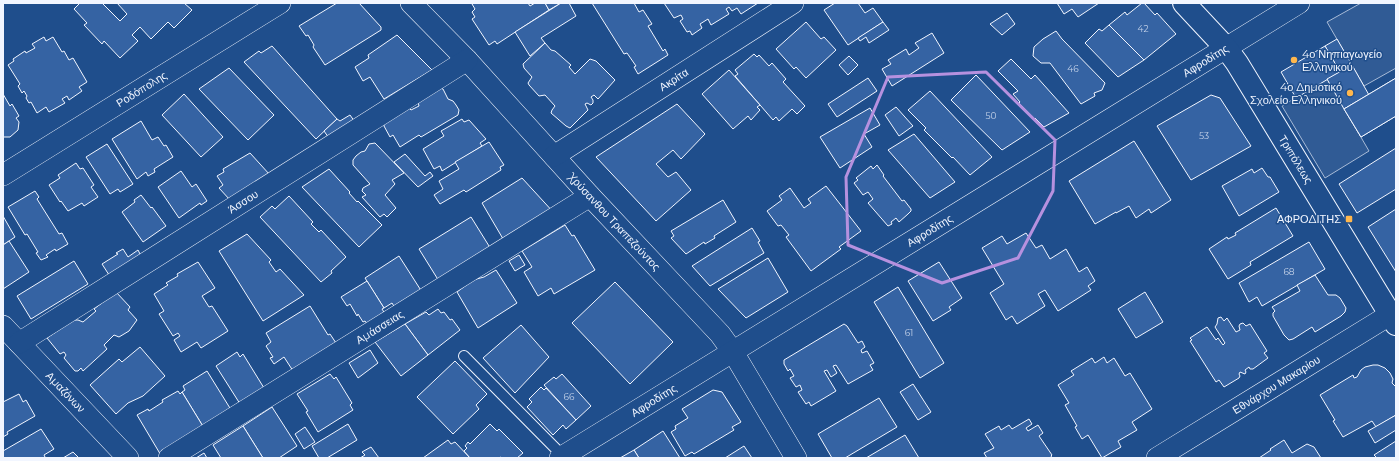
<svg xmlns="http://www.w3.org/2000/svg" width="1399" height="461" viewBox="0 0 1399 461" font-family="Montserrat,sans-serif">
	<rect width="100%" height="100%" fill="#1f4e8c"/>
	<g fill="#305b95" stroke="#a8bbd7">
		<polygon points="1361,3 1396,3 1396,68 1364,86 1327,22"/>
		<polygon points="1327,79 1369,151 1325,178 1282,106"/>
	</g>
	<g fill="#3563a3" stroke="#f2f6ff">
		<polygon points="80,3 102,3 120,21 127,14 117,3 184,3 192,10 174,28 168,22 151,39 140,27 132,35 138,41 120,58 104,41 102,44 84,25 87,23 74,9"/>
		<polygon points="337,3 359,3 381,27 381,30 325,65 313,47 314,45 308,35 306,36 299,26"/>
		<polygon points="474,3 528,3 530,6 535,3 545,3 549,10 497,44 495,41 489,45 472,19 475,17 472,12 475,9 472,4"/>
		<polygon points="545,3 561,3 549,10"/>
		<polygon points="561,3 569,3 576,16 541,38 545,43 530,56 515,32"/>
		<polygon points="592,3 634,3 639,12 643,10 652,24 648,26 663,51 665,49 668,55 638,74 634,67 636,66 627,53 624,54"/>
		<polygon points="664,3 758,3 741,14 737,8 732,11 729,7 726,9 729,14 711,25 708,19 700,24 702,28 692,35 690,31 687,32 680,21 683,19 681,15 674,18"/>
		<polygon points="835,3 858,3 865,13 873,8 883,22 848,45 824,10"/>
		<polygon points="1057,3 1099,3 1078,17 1072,9 1064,14"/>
		<polygon points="1142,3 1144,3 1155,15 1157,13 1176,34 1144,60 1109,25 1125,12 1127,15"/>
		<polygon points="1007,13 1015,24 1002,35 990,24"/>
		<polygon points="806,22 821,39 824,37 836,50 806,78 796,67 794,69 776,49"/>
		<polygon points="883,22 889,30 869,43 866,37 860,41 858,38"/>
		<polygon points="1109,25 1144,60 1118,77 1085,43 1099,29 1102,31"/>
		<polygon points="1056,31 1062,39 1105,83 1102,90 1094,93 1095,96 1081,104 1050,63 1041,63 1033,56 1034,47 1043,39"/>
		<polygon points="932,33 944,53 892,86 882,69 891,64 888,60 906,49 909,55 919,48 915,43"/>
		<polygon points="397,35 432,70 384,99 370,77 363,81 355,67 369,58 368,55"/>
		<polygon points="44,37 46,41 53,37 62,52 64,51 69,60 73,58 87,82 79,87 82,91 69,100 67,96 62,99 65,103 49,112 46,107 37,113 31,102 29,103 26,98 27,96 24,91 22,93 18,86 20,84 8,65 14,61 13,59 25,51 26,53 35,48 32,44"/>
		<polygon points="1337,39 1352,65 1340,72 1325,46"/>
		<polygon points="545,43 551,50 555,51 571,65 569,67 575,74 590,59 596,61 615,80 598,99 594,95 591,97 593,100 593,103 591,105 587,103 585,104 588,110 570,128 566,126 551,113 552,110 555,106 545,95 539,96 529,85 528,83 532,77 524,68 523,64"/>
		<polygon points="272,46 337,119 316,139 244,62 259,51 261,53"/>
		<polygon points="1325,46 1340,72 1296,98 1281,72"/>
		<polygon points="754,54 757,57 759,55 769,66 772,63 786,79 783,82 805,106 797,114 792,109 779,121 776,117 773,120 735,76 738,74 735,70"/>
		<polygon points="849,56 858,65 848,75 839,65"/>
		<polygon points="1011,59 1031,79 1035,75 1069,113 1044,127 1035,118 1034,119 1019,103 1020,102 1013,94 1018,91 998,71"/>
		<polygon points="1352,65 1369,95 1344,109 1327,79"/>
		<polygon points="229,68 274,115 248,140 199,89"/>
		<polygon points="729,70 760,105 757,107 760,110 751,120 748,116 733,129 702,94"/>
		<polygon points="976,75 1030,132 1002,150 951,100"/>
		<polygon points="868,78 877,91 837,117 828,104"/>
		<polygon points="1396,78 1396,116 1361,137 1344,109"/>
		<polygon points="1396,78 1396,116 1361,137 1344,109"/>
		<polygon points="440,88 443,89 448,99 453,101 456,105 459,110 458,115 421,137 419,135 400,147 393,135 390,137 384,126 384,122 409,108 411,110 419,106 418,102"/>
		<polygon points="930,91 992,157 970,175 953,157 952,158 924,130 926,128 908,110"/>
		<polygon points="3,94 10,106 12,104 19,116 16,118 19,122 18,130 10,137 3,137"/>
		<polygon points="184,94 223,137 201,157 162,115"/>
		<polygon points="1211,95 1220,98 1251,146 1191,180 1157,126"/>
		<polygon points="677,104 705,134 681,159 673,150 656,164 668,177 676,172 691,190 656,221 596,157"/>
		<polygon points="896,107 913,126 899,136 885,115"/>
		<polygon points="870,108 880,125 864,134 872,147 840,168 820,137"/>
		<polygon points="350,115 357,125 331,141 324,131 337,119 340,121"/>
		<polygon points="462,119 464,122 469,120 486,139 480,143 482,146 442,171 440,166 434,169 423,149 444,136 441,131"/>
		<polygon points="141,121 152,140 158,137 164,146 166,145 173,157 154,169 155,172 148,176 146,172 137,179 112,139"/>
		<polygon points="914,134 955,182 930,198 888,150"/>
		<polygon points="1134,141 1171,200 1151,213 1149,209 1136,218 1129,206 1116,213 1116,212 1095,224 1069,181"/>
		<polygon points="489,142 504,165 500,167 501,170 466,192 464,190 440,204 434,195 443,189 439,181 459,169 455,162"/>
		<polygon points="375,143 404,173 392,180 395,184 385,195 396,208 387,217 384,214 380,217 362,197 366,195 362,191 363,188 370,184 353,165 353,160 356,156 361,152 365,151 369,144"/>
		<polygon points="107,144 133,184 120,192 118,189 110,194 86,157"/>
		<polygon points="1396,148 1396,189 1357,213 1339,184"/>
		<polygon points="250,153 270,175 230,200 219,188 223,185 217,176 224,172 223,169"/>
		<polygon points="405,154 425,176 430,172 433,176 418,187 394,162"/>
		<polygon points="76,163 80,169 83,168 94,185 91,187 98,197 84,206 82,203 68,211 61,201 60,202 49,185 60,178 58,175"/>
		<polygon points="877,165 884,175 883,176 902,201 904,200 911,209 911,211 908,214 899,222 896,218 891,222 892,224 888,226 868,203 873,199 868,192 863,195 854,183 858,180 856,178 871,166 873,169"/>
		<polygon points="1262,168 1268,177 1270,177 1279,192 1239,216 1222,186 1252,169 1254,173"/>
		<polygon points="329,169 350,192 349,193 357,202 358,201 382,225 359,247 302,187"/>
		<polygon points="181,171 192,187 196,184 207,201 201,205 200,203 179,218 158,187"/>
		<polygon points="522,178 555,214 506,244 482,203"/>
		<polygon points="826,186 861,231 839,247 841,249 811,271 786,237 789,235 781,225 778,226 767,211 782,200 779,196 790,188 804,208 811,203 808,199"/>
		<polygon points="35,191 39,197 37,199 59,234 62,233 68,244 56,251 55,249 46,255 48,257 41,260 36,253 38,252 27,234 25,235 8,207"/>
		<polygon points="141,195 151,208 152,207 166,226 143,242 122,212 135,202 134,200"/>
		<polygon points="289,196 313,222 311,224 319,232 321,230 346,257 331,271 332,273 321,282 260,217 272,206 275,209"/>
		<polygon points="723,200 736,222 714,236 715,238 705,244 704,242 686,254 671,238 674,236 671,231"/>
		<polygon points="1276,208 1293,236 1250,262 1251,265 1228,279 1209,249 1227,237 1228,239 1236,235 1235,233"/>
		<polygon points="1396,209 1396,272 1368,227"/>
		<polygon points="3,216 15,237 3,245"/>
		<polygon points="471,217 494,254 442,286 419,249"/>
		<polygon points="565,225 572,236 574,235 595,270 554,294 551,288 538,296 524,272 532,267 522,251"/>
		<polygon points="752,228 760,241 758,242 764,253 710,286 692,266"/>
		<polygon points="1026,233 1036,248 1042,245 1050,259 1066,249 1079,272 1087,267 1095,281 1088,286 1091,290 1058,311 1045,290 1038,294 1045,306 1017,324 1012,316 1006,320 990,293 1004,284 982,248 1002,236 1007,244"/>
		<polygon points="247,234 271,260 269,262 276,272 280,269 304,295 263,321 219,251"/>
		<polygon points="9,241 29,272 3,289 3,245"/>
		<polygon points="1309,242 1325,269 1262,306 1257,297 1249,302 1239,283"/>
		<polygon points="123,249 128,257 138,250 142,258 111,278 102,264 118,254 116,253"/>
		<polygon points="519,255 525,265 515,271 509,261"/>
		<polygon points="399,256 422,292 395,308 392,303 384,308 365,278"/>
		<polygon points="768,258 788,292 746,318 718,289"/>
		<polygon points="74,261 88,284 31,319 17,296"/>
		<polygon points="198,262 215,288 202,296 209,307 212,306 228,331 201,348 197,342 181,352 174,340 180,336 178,333 173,336 159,314 164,311 154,294 168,285 166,283 178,276 177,274"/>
		<polygon points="939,262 962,298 949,307 951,310 933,321 908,281"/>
		<polygon points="496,270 517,303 478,328 457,292 473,280 484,277"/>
		<polygon points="1315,275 1328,295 1336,295 1340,298 1346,308 1345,312 1341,316 1315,332 1312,327 1293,339 1289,340 1284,335 1273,316 1273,313 1275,311 1272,307 1300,291 1297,285"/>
		<polygon points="367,281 384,308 382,309 387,317 370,328 365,321 363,322 358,314 357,316 350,304 347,306 341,297"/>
		<polygon points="615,282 673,342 630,384 572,323"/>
		<polygon points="898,287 944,363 920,378 874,302"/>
		<polygon points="116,292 130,307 128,310 137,320 129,331 119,337 114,335 104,345 107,349 83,371 81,368 78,371 75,371 64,358 66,355 64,352 60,354 47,338 73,320 78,320 83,322 96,311 94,309"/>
		<polygon points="1145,292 1163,322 1136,338 1118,309"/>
		<polygon points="310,306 328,335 330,334 336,343 295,374 284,357 274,364 270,358 273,357 266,346 271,342 266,333"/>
		<polygon points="438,309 441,313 444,312 450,320 452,319 460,330 428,355 405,324 426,312 429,315"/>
		<polygon points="1221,317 1224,321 1227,318 1236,332 1240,330 1239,326 1240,324 1243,323 1246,326 1250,324 1267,351 1264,353 1268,358 1253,369 1250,369 1249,367 1245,370 1246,372 1245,374 1240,372 1239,374 1240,376 1239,378 1224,387 1219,380 1216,382 1190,341 1192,340 1190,338 1207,327 1216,340 1218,338 1223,345 1225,343 1215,327 1217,324 1218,318"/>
		<polygon points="405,324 428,355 401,376 375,342"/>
		<polygon points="844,324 847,326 858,343 862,341 865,347 861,350 862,353 867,351 874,363 870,365 873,370 848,384 836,365 833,366 837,373 831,377 827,370 824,371 836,391 811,406 809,402 806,404 798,392 802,390 800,385 796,387 790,378 794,376 790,369 788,371 784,364 784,360"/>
		<polygon points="521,325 549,357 515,393 483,358"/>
		<polygon points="140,347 165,376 143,396 128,403 116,414 90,385 119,359 122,362"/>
		<polygon points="370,350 378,363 358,378 349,363"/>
		<polygon points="237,352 240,357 243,354 264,388 242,407 216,366"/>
		<polygon points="1104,357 1107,363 1114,358 1125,376 1130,373 1152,409 1132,422 1137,430 1118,441 1121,447 1102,458 1088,435 1082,439 1075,427 1077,426 1065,405 1069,403 1058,385 1074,375 1071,371 1092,358 1095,363"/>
		<polygon points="455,361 487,394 476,405 479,409 453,434 417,397"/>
		<polygon points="1373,365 1378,365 1385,368 1390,373 1393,379 1392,383 1396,387 1396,415 1376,427 1372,421 1343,437 1333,421 1335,420 1320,395 1353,375 1354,378 1357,377 1361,370 1365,367"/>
		<polygon points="207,371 233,413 204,428 182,392 185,390 183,386"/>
		<polygon points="330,374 334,379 336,377 352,403 350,405 353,410 318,432 306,412 308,411 297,394"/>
		<polygon points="562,374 591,406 576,420 544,385 554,377 556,379"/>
		<polygon points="913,384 931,412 918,420 900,392"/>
		<polygon points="541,387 544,390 546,388 576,420 566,429 563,425 553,435 527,407 532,402 529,399"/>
		<polygon points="713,390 722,392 741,422 732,427 734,430 694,454 692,452 685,456 671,432 676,429 675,426 688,418 682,409"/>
		<polygon points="178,391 180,394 182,392 204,428 162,457 137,415 148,409 149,411 163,402 162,400"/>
		<polygon points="19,394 23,402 26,400 35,416 7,432 8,434 3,437 3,402"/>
		<polygon points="879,398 897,427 845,458 832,458 818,434"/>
		<polygon points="272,407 297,446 279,458 263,458 243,426"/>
		<polygon points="1396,415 1396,430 1375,443 1368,431"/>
		<polygon points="1029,419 1032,424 1026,428 1028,431 1038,425 1043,433 1039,436 1052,455 1051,456 1052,458 987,458 984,453 994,448 985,434 999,426 1001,430 1009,425 1012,429"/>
		<polygon points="348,424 357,440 327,458 319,458 312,446"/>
		<polygon points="490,424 497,431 499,429 523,453 517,458 502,458 501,457 499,458 470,458 464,451 467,448 465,446 468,442 470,444"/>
		<polygon points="243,426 263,458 221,458 213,445"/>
		<polygon points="305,427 315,442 304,449 295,434"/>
		<polygon points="41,429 54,449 44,455 45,457 43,458 3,458 3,451"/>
		<polygon points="663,431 680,458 639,458 634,450"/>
		<polygon points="905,435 919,458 866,458"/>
		<polygon points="448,440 451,444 455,442 470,458 423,458"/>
		<polygon points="1284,440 1292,453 1307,444 1314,447 1321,458 1259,458 1271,450 1270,449"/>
		<polygon points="1396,441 1396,458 1375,458 1376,457 1374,455"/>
		<polygon points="744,446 752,458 725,458"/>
		<polygon points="371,447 379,458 360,458 365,455 362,452"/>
		<polygon points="634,450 639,458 620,458"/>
		<polygon points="73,452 79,458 63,458"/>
		<polygon points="204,453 207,458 196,458"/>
	</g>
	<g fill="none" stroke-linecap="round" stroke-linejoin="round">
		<g stroke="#f2f6ff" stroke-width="12">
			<polyline id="service" points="464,356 563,456"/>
		</g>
		<g stroke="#f2f6ff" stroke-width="22">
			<g id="minor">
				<path id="s1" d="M411,3l56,57 123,136 130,138 13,18 63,106"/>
				<path id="s2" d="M554,156l239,-153"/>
				<path id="s3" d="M3,175l277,-172"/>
				<path id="s4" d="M3,326l125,132"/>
				<path id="s5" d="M19,343l448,-283"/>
				<path id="s6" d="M169,458l421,-262"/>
				<path id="s7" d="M560,458l739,-455"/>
				<path id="s8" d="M1157,458l239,-147"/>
			</g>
		</g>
		<g stroke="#f2f6ff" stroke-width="24">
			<g id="tertiary">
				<path id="s9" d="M1184,3l42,45 11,15 159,261"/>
			</g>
		</g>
		<use href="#service" stroke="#1f4e8c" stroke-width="10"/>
		<use href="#minor" stroke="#1f4e8c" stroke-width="21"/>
		<use href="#tertiary" stroke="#1f4e8c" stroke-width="22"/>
	</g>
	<path fill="none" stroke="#b691df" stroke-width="3" stroke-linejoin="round" d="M986,72l69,68 -2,51 -35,67 -76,25 -94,-38 -2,-68 42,-100z"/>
	<g fill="#ffb74d" stroke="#1f4e8c" stroke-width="1.5">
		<circle cx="1294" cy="60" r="4"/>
		<circle cx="1350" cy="93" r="4"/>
		<rect x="1345" y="215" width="8" height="8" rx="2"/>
	</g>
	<g text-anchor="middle" stroke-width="3" stroke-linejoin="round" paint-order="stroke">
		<g font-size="9" fill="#c3d1e8">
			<text x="1143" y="32">42</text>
			<text x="1073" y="72">46</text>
			<text x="991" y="119">50</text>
			<text x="1204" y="139">53</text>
			<text x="1289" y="275">68</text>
			<text x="909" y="336">61</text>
			<text x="569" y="400">66</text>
		</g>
		<g font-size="11" fill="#f2f6ff" stroke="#1f4e8c" text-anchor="end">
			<text x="1302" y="58" text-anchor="start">4ο Νηπιαγωγείο<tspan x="1302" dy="13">Ελληνικού</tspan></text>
			<text x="1342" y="91">4ο Δημοτικό<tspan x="1342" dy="13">Σχολείο Ελληνικού</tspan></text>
			<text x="1341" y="223">ΑΦΡΟΔΙΤΗΣ</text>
		</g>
		<g font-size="11" fill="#f2f6ff" stroke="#1f4e8c">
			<text dy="4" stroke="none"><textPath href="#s7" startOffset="758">Αφροδίτης</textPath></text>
			<text dy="4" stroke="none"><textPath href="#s2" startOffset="142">Ακρίτα</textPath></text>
			<text dy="4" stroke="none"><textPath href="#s3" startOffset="163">Ροδόπολης</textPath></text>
			<text dy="4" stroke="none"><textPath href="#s9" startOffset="193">Τριπόλεως</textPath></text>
			<text dy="4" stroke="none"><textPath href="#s5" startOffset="265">Άσσου</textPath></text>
			<text dy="4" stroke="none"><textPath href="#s1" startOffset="299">Χρύσανθου Τραπεζούντος</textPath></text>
			<text dy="4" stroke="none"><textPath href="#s7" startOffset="434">Αφροδίτης</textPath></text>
			<text dy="4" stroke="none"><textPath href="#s6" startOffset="248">Αμάσσειας</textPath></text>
			<text dy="4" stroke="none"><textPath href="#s8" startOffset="140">Εθνάρχου Μακαρίου</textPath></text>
			<text dy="4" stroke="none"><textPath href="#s4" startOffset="91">Αμαζόνων</textPath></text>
			<text dy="4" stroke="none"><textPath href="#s7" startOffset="110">Αφροδίτης</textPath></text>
		</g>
	</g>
	<rect width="1399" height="461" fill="none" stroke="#f2f6ff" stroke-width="8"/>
</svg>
